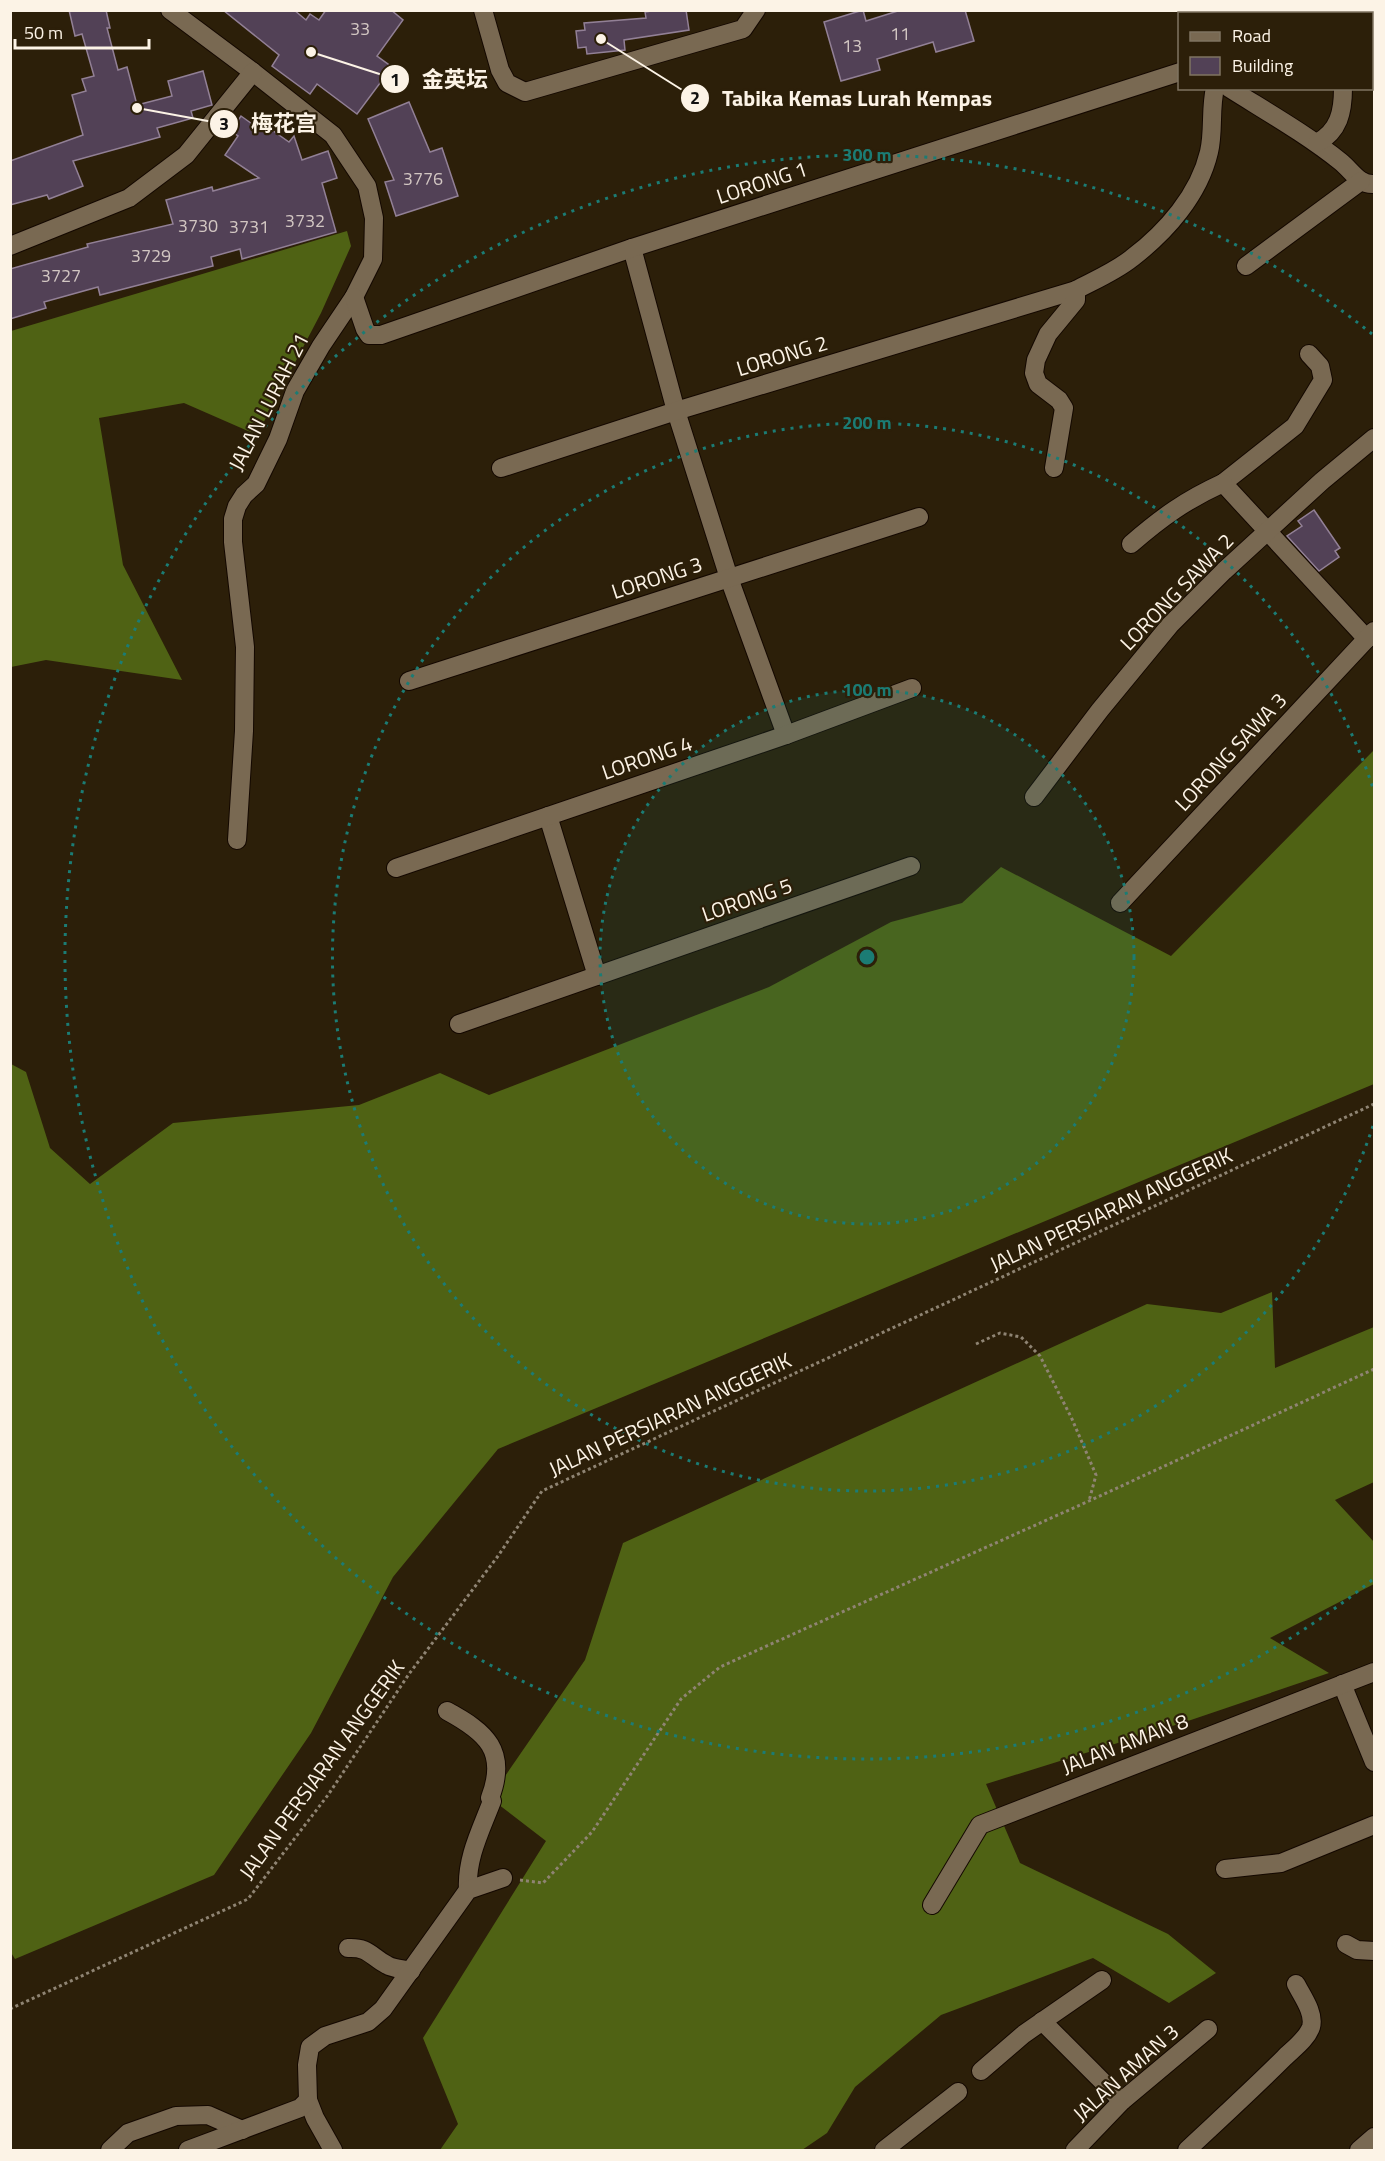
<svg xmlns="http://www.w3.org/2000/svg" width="1385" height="2161" viewBox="0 0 1385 2161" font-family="'Titillium Web','Noto Sans SC',sans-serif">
	<rect width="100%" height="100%" fill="#2c1f09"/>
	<g fill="#4f6214">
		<polygon points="347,231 351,246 321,313 257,435 184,403 99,418 123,565 182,680 46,660 11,667 11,331"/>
		<polygon points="1373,751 1374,1084 498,1449 393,1577 311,1733 214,1875 15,1959 10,1951 11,1064 26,1072 50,1148 90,1184 173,1123 359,1105 440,1073 489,1095 769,987 891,922 962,903 1001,867 1171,956"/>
		<polygon points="1272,1292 1275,1368 1374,1327 1374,1482 1335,1500 1374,1542 1374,1584 1270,1638 1329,1673 1185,1722 986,1784 1020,1863 1168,1934 1216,1973 1169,2003 1093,1958 941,2015 855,2087 827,2133 802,2150 440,2150 458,2124 423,2038 546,1841 490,1798 585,1660 623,1543 1147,1304 1221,1313"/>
	</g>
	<g fill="#524156" stroke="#928096" stroke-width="1.5">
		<polygon points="69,10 106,10 110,28 107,28 118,70 127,67 137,105 172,96 168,81 203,71 212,105 191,111 193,118 157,128 160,137 73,161 83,186 49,199 47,195 10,205 10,161 83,135 72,95 86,91 82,79 94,76 82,34 75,36"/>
		<polygon points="223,10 294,10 306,20 310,14 319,20 326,10 391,10 403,20 377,56 392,67 357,114 317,84 310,94 272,66 279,55"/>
		<polygon points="658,10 686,10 689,30 624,40 625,50 587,54 586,47 578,48 576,31 585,30 584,23 646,18 645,12"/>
		<polygon points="863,10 866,21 901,10 965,10 974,41 936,52 933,42 877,59 880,70 841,81 824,22"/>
		<polygon points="409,102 430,152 442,148 458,196 396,216 385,182 394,180 368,119"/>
		<polygon points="241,116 255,126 259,121 289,142 294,136 302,160 328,151 337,178 322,183 336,232 242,259 240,249 211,257 213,266 100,295 98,287 44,302 46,308 10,319 10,269 88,247 87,244 173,224 166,200 212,187 213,191 259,178 225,155 238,136 231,131"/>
		<polygon points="1314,510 1340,548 1335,551 1339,557 1319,571 1287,536 1302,526 1298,521"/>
	</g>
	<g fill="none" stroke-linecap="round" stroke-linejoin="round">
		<g stroke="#140800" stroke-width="20">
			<g id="minor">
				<polyline points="170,10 253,72 333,135 367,186 374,218 373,259 354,297 321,346 295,391 278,439 256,484 244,495 237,506 233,519 233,542 245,647 244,731 237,840"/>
				<polyline points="483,10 500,70 507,83 525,92 743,29 756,10"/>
				<polyline points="1201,14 1201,10"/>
				<polyline points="1346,14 1346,10"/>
				<path d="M1229,88c38,24 77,46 112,74 11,9 18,23 33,22"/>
				<path d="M1317,143c22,-12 26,-31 26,-55"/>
				<polyline points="10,246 129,198 186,155 253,72"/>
				<polyline points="632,248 676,411 729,578 786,735"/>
				<polyline points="1246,266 1361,181"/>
				<polyline points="354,297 365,329 369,335 381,335 632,248 1180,72"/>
				<polyline points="1309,354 1320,366 1323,380 1295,426 1223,483 1367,639"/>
				<polyline points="501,468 676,411 1076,290"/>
				<path d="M1054,468l10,-60 -5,-8 -21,-16 -4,-11 2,-13 12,-26 28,-34v-10c19,-10 40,-19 56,-32 34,-26 67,-63 77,-106 5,-21 1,-43 6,-64"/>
				<path d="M1131,544c31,-27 55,-44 92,-61"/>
				<polyline points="409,681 919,517"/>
				<polyline points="1034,797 1100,710 1170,625 1224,571 1322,481 1374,438"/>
				<polyline points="548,816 597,976"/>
				<polyline points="396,868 786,735 912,688"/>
				<polyline points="1120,903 1374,631"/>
				<polyline points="459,1024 911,866"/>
				<polyline points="1342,1684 1374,1762"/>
				<path d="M447,1711c39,21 61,40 43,87l2,3c-11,29 -26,57 -24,89"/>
				<polyline points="1225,1869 1281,1863 1374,1825"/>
				<polyline points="932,1905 980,1825 1374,1672"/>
				<polyline points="1346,1944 1357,1950 1374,1951"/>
				<path d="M348,1948c21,-1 22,8 39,17 7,4 16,4 24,6"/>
				<polyline points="1042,2021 1122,2101"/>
				<polyline points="981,2071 1024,2034 1102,1980"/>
				<polyline points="308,2100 315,2118 333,2150"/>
				<polyline points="110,2150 128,2133 176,2116 208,2115 242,2130"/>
				<polyline points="188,2150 300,2108 308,2100 307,2065 310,2047 325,2036 368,2022 383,2009 468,1890 503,1878"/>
				<polyline points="884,2150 958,2092"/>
				<polyline points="1075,2150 1122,2101 1208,2029"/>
				<path d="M1187,2150c32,-30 65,-60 97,-92 9,-9 23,-19 27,-31 4,-14 -9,-31 -15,-43"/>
				<polyline points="1359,2150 1374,2137"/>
			</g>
		</g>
		<g stroke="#8f8473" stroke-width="3" stroke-dasharray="3 3" stroke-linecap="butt">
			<polyline points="976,1344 1000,1333 1021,1337 1040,1356 1072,1419 1096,1475 1089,1501"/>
			<polyline points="520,1880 543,1883 592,1832 681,1699 720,1667 1089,1501 1374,1369"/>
			<polyline points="10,2009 248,1899 328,1795 409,1674 498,1556 542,1491 1374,1104"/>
		</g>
		<use href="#minor" stroke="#796952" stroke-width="18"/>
	</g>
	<circle cx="867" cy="957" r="267" fill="#1b7c74" fill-opacity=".12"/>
	<g fill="none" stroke="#1b7c74" stroke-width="3" stroke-dasharray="3 6">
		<circle cx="867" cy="957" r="267"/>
		<path d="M1373 1126A534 534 0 1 1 1373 788"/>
		<path d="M1372 1580A802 802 0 1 1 1372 334"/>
	</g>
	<g text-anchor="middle" stroke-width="4.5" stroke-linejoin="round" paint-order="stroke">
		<g font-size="18" fill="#d2c6c2">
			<text x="360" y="35">33</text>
			<text x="900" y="40">11</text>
			<text x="852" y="52">13</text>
			<text x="423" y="185">3776</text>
			<text x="305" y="227">3732</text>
			<text x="198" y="232">3730</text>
			<text x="249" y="233">3731</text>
			<text x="151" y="262">3729</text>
			<text x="61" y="282">3727</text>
		</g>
		<g font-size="21" fill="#fcf3e6" stroke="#2c1f09">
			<text transform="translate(762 183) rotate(-18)" y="7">LORONG 1</text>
			<text transform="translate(782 356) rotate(-17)" y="7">LORONG 2</text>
			<text transform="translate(269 402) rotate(-63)" y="7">JALAN LURAH 21</text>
			<text transform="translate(657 578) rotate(-18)" y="7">LORONG 3</text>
			<text transform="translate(1177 592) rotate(-46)" y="7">LORONG SAWA 2</text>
			<text transform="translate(1231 752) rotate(-47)" y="7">LORONG SAWA 3</text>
			<text transform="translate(647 758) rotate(-19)" y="7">LORONG 4</text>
			<text transform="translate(747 900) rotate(-19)" y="7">LORONG 5</text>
			<text transform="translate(1111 1210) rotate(-25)" y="7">JALAN PERSIARAN ANGGERIK</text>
			<text transform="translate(670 1415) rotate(-25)" y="7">JALAN PERSIARAN ANGGERIK</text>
			<text transform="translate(1125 1744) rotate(-21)" y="7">JALAN AMAN 8</text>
			<text transform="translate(322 1770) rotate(-54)" y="7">JALAN PERSIARAN ANGGERIK</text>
			<text transform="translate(1126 2073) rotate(-42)" y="7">JALAN AMAN 3</text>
		</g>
	</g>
	<circle cx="867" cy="957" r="9" fill="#1b7c74" stroke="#2c1f09" stroke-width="3"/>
	<g font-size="18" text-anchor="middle" font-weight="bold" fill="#1b7c74" stroke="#2c1f09" stroke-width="4.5" stroke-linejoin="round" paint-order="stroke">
		<text x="867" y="161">300 m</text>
		<text x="867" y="429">200 m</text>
		<text x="867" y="696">100 m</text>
	</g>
	<path fill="none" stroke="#fcf3e6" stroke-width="2" d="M311 52L395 79M601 39L695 98M137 108L224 124"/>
	<g fill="#fcf3e6" stroke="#2c1f09" stroke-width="2">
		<circle cx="311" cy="52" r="6"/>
		<circle cx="601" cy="39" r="6"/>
		<circle cx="137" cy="108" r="6"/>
		<circle cx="395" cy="79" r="15"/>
		<circle cx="695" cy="98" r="15"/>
		<circle cx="224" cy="124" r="15"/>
	</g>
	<g font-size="18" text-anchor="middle" font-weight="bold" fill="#111">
		<text x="395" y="86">1</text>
		<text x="695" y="104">2</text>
		<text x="224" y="130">3</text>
	</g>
	<g font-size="22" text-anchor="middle" font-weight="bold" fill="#fcf3e6" stroke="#2c1f09" stroke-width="4.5" stroke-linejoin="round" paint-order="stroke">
		<text x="455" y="87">金英坛</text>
		<text x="857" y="106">Tabika Kemas Lurah Kempas</text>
		<text x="284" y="131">梅花宫</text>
	</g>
	<rect width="1385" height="2161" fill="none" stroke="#fcf3e6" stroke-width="24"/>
	<rect x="1178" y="12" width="195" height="78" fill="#2c1f09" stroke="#7f7461" stroke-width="1.5"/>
	<rect x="1190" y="32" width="30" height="9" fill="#796952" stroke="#7f7461" stroke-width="1.5"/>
	<text x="1232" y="42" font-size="18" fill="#fcf3e6">Road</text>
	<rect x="1190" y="57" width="30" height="18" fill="#524156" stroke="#7f7461" stroke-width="1.5"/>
	<text x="1232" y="72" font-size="18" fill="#fcf3e6">Building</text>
	<path d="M15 39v9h134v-9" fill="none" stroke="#fcf3e6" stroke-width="3"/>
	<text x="24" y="39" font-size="18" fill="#fcf3e6" stroke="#2c1f09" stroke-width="4.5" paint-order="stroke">50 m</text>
</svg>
